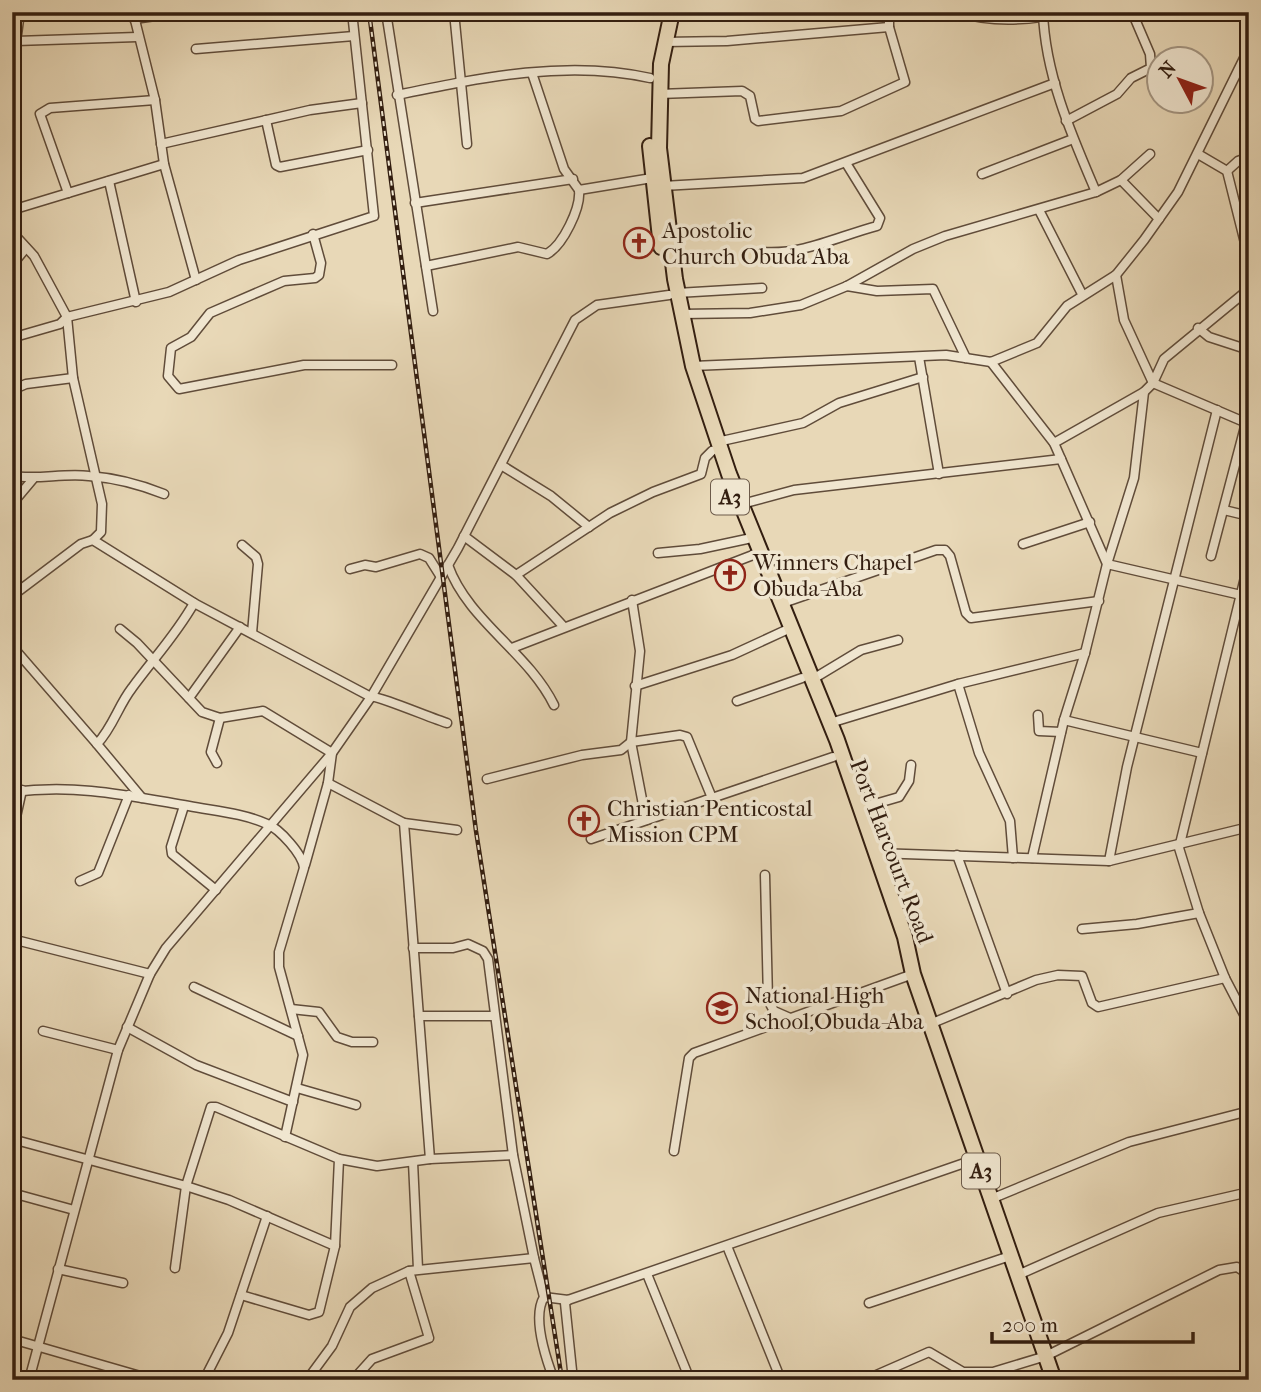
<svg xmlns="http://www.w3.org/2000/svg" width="1261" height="1392" viewBox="0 0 1261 1392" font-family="'IM FELL French Canon',serif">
	<rect width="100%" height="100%" fill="#e8d8b7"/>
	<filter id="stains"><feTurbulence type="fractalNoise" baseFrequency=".00286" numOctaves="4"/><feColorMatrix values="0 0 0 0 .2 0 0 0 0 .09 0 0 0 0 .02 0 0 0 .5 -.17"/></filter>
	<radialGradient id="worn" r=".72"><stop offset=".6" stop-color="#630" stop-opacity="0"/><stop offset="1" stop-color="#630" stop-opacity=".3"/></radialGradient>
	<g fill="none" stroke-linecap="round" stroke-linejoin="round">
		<g stroke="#604c3a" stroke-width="11">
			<g id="street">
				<polyline points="133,12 155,100 164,164 196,280"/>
				<polyline points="386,12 433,311"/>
				<polyline points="454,12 467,144"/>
				<path d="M958,12c36,12 76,8 112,0"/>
				<path d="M1043,12c2,63 29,124 53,180"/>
				<polyline points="134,19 183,12"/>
				<polyline points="16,41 137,37"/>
				<polyline points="664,42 727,41 889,27"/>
				<polyline points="196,49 354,36"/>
				<polyline points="12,72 20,12"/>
				<polyline points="659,94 742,91 750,96 755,119 758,121 841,111 905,82 889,27 889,12"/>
				<path d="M397,95c82,-17 170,-36 253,-17"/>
				<polyline points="266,120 276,165 280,167 368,150"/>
				<polyline points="1066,121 1117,94 1131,78 1151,68 1150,54 1132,12"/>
				<polyline points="161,144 310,110 362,103"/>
				<polyline points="1198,154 1227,171 1249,259"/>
				<polyline points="1227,171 1238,161 1249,157"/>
				<polyline points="982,174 1073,139"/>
				<polyline points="1121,180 1159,219"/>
				<polyline points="109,181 136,302"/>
				<polyline points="663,186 803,178 1055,83"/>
				<polyline points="579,190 652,178"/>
				<polyline points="68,193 40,114 50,108 155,100"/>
				<polyline points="415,203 573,179"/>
				<polyline points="12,210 164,164"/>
				<polyline points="1039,210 1082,294"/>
				<polyline points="12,232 34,256 67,317 73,378 102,504 101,532 93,540"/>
				<polyline points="313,234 321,263 319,275 315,278 284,281 210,313 191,337 171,348 168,376 179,389 304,365 392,365"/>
				<path d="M763,252c40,3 76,-16 114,-26l3,-8 -34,-55"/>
				<polyline points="12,265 26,248"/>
				<path d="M426,266l92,-19 29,7c16,-9 34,-46 32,-64l-15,-21 -32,-96"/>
				<polyline points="1116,275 1124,320 1153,383 1249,424"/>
				<polyline points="847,286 877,291 933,289 966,358"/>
				<polyline points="677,293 762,288"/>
				<polyline points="682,314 750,313 801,305 847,286 913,249 945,236 1096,192 1121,180 1150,154"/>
				<polyline points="1198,328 1209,337 1249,350"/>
				<polyline points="15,337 60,324 67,317 169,292 239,260 374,216 352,12"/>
				<polyline points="919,357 939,474"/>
				<polyline points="991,362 1054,443 1107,564 1085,653 1064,720 1032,858"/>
				<polyline points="693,366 946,355 991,362 1037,343 1067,306 1116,275 1144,240 1178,192 1249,48"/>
				<polyline points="12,390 26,384 73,378"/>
				<polyline points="1144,392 1134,478 1107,564 1241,595"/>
				<polyline points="717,442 803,423 839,403 923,377"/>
				<polyline points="1054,443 1144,392 1153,383 1164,359 1249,289"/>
				<polyline points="501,465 551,496 589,527"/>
				<path d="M12,476c26,4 51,-3 77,0 27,2 50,8 75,18"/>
				<polyline points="12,504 33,479"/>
				<polyline points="742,504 794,490 1061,459"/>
				<polyline points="1224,510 1249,516"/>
				<polyline points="464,536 516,575 563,626"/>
				<polyline points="1023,544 1090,522"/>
				<polyline points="242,545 256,557 258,564 252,633"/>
				<polyline points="658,553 700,549 747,539"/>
				<polyline points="1211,556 1246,423"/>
				<polyline points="1249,561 1179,848 1199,913 1225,978 1249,1024"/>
				<path d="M448,565c20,56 80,87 106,140"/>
				<polyline points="350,569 365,565 376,567 420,554 429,558 441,577"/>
				<polyline points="516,575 610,513 653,492 701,474 705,458 712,451"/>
				<polyline points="12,596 81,544 93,540 194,603"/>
				<polyline points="632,600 640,651 631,742 646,820"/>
				<polyline points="783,603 936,550 945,550 950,556 966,613 971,618 1099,601"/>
				<polyline points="120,629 137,643 202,712 220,718 263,711 332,753 328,783 305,865"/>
				<polyline points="12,646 97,744"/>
				<polyline points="512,648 753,555"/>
				<polyline points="813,679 861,650 898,640"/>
				<polyline points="958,684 979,753 1010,821 1013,858"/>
				<polyline points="635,686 732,655 784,631"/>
				<polyline points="189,698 240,627"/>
				<polyline points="737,701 802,678"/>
				<polyline points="1038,715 1039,731 1061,732"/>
				<polyline points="1064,720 1202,753"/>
				<polyline points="830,723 958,684 1085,653"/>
				<polyline points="217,763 211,752 220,718"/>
				<polyline points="487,779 582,755 621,750 631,742 680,735 687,737 712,798"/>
				<polyline points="328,783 404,823 457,830"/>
				<path d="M12,792c65,-8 113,3 177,14 26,5 54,7 78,18 13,5 36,31 37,44l-25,84v15l24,88 -18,82"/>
				<path d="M142,798l-45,-54c16,-17 21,-38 35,-56 21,-29 44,-53 62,-85l177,94c6,-2 62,22 76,26"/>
				<polyline points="184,806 171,847 172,854 216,890"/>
				<polyline points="861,808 899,797 909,781 911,765"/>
				<polyline points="404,823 430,1159"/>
				<polyline points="12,835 22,790"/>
				<polyline points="591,839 833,757"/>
				<polyline points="876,853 1109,861 1249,827"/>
				<polyline points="957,855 1007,994"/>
				<polyline points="1109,861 1127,767 1217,410"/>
				<polyline points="765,875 768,1000 774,1011 790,1018"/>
				<polyline points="80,881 98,873 129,795"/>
				<polyline points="1082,929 1137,924 1199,913"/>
				<polyline points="12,939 150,974"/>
				<polyline points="413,948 453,948 468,944 483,951 488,959 513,1155 534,1258"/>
				<polyline points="194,987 298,1036"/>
				<polyline points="291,1009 319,1012 337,1037 352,1042 373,1042"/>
				<polyline points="419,1016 494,1016"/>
				<polyline points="930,1024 1036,980 1058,975 1082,976 1092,1003 1098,1007 1225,978"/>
				<polyline points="127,1027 196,1065 293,1102"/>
				<polyline points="43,1031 118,1050"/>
				<polyline points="297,1088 356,1105"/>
				<polyline points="12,1139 186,1186 229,1200 335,1246"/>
				<polyline points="674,1151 689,1058 694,1053 913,974"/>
				<polyline points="339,1159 377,1166 430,1159 513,1155"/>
				<polyline points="413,1162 418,1269"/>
				<polyline points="12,1193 74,1210"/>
				<polyline points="991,1199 1129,1142 1249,1111"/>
				<polyline points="727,1246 781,1380"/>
				<polyline points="175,1268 186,1186 211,1107 216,1107 339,1159 335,1246 319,1312 309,1315 241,1295"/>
				<polyline points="58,1269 123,1283"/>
				<polyline points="647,1274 690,1380"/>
				<polyline points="1018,1275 1158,1213 1249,1192"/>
				<polyline points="544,1297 568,1300 976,1159"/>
				<polyline points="568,1300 565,1303 573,1380"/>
				<polyline points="869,1303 1010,1256"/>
				<polyline points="12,1339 154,1380"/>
				<polyline points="29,1380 118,1050 150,974 166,948 332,753 371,697 458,548 575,320 597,305 669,295"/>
				<polyline points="204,1380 228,1333 267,1216"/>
				<path d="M307,1380l25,-34 18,-39 22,-19 37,-17 125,-13 10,39c-12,20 2,62 10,83"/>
				<polyline points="353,1380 372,1359 429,1338 409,1271"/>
				<polyline points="865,1380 929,1352 963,1372 993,1372 1046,1356 1219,1270 1237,1267 1249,1275"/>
				<polyline points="1237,1380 1249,1370"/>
			</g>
		</g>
		<g stroke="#331e10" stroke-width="18">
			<g id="highway">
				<polyline points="672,12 661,64 659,148 675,279 693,366 729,474 837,740 905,937 913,974 1054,1380"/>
				<polyline points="650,146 661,247"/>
			</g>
		</g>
		<use href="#street" stroke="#f0e6d0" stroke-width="8"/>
		<use href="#highway" stroke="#e8d8b7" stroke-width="14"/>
		<g stroke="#331e10" stroke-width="4.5">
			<polyline id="rail" points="369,12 476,831 562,1380"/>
		</g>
		<use href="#rail" stroke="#f0e6d0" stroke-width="2" stroke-dasharray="5" stroke-linecap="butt"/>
	</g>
	<defs>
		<g id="church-ring" transform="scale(1.575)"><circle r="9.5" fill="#f0e6d0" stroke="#8f2418" stroke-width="1.5"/><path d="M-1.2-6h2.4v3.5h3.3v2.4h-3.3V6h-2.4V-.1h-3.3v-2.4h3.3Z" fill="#8f2418"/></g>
		<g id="school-ring" transform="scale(1.575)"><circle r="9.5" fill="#f0e6d0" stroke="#8f2418" stroke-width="1.5"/><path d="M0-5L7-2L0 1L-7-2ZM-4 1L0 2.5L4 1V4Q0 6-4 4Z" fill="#8f2418"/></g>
	</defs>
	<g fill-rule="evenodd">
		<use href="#church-ring" x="639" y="243"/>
		<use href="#church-ring" x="730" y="575"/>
		<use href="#church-ring" x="584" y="821"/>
		<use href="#school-ring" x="722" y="1008"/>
	</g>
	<g text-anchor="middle" stroke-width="7" stroke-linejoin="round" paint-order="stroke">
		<g fill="#f0e6d0" stroke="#6c5a4a" stroke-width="2">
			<rect x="711" y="479.5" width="38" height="35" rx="5"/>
			<rect x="962" y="1153.5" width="38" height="35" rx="5"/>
		</g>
		<g font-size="21" font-weight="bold" fill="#331e10">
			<text x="730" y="504">A3</text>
			<text x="981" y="1178">A3</text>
		</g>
		<g font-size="23" fill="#331e10" stroke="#f0e6d0" text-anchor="start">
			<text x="662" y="238">Apostolic<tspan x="662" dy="26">Church Obuda Aba</tspan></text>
			<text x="753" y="570">Winners Chapel<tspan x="753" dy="26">Obuda-Aba</tspan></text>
			<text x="607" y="816">Christian Penticostal<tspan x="607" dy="26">Mission CPM</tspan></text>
			<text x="745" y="1003">National High<tspan x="745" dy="26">School,Obuda-Aba</tspan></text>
		</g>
		<g font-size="23" fill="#331e10" stroke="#f0e6d0">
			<text transform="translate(892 851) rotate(69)" y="8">Port Harcourt Road</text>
		</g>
	</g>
	<rect width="1261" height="1392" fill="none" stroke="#e8d8b7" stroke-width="42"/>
	<rect x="14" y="14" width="1233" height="1364" fill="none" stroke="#331e10" stroke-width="3.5"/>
	<rect x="21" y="21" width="1219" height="1350" fill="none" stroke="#331e10" stroke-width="2"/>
	<g transform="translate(1180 80) rotate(311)"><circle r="33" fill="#f0e6d0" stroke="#a49683" stroke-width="2"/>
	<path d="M0-5L12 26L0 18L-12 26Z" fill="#8f2418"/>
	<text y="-10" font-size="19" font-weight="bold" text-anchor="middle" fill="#331e10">N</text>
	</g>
	<path d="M992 1332v10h201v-10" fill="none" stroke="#331e10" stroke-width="3.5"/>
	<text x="1002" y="1332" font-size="21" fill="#331e10" stroke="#f0e6d0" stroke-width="5" paint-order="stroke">200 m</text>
	<rect width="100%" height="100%" filter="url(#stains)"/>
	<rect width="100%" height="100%" fill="url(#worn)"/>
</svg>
